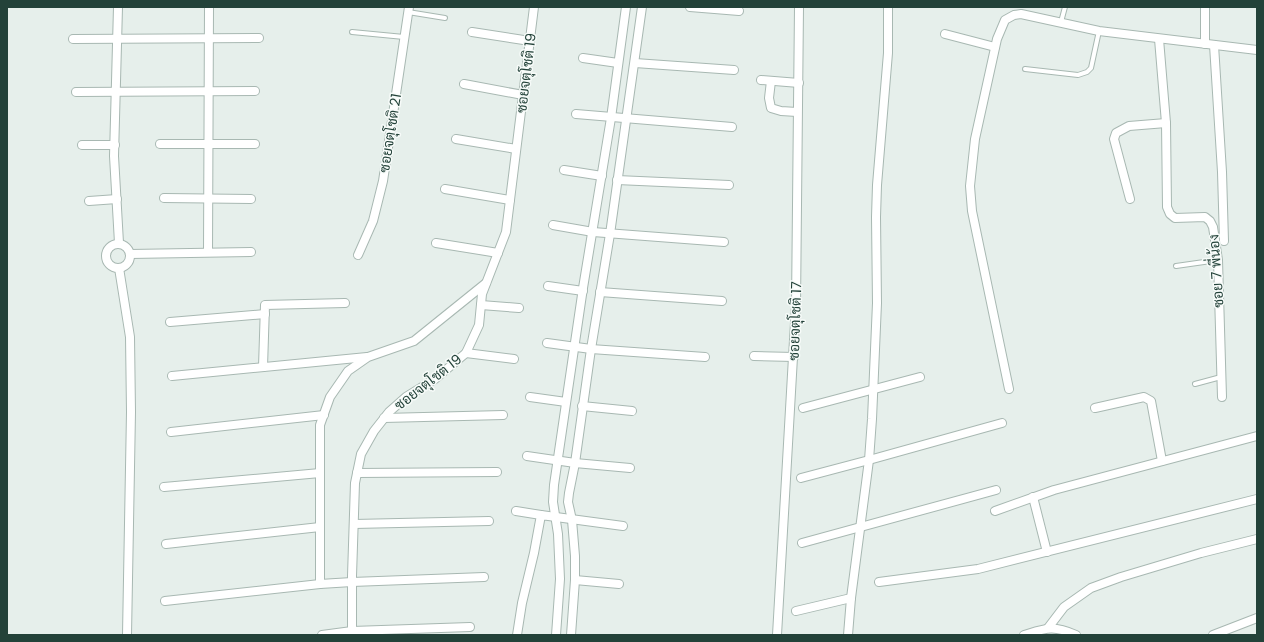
<svg xmlns="http://www.w3.org/2000/svg" width="1264" height="642" font-family="Poppins,Sarabun,sans-serif">
<rect width="100%" height="100%" fill="#e6efeb"/>
<g fill="none" stroke-linecap="round" stroke-linejoin="round">
<!-- service casing -->
<g stroke="#a8b8b2" stroke-width="6">
<g id="service">
<polyline points="408,12 445,18"/>
<polyline points="1061,22 1065,7"/>
<polyline points="352,32 404,37"/>
<polyline points="1025,69 1078,75 1087,72 1091,68 1099,31"/>
<polyline points="1176,266 1218,260"/>
<polyline points="1195,384 1221,377"/>
</g>
</g>
<!-- minor casing -->
<g stroke="#a8b8b2" stroke-width="10">
<g id="minor">
<polyline points="118,7 114,156 119,243"/>
<polyline points="690,7 739,11"/>
<polyline points="472,32 530,41"/>
<polyline points="945,34 995,47"/>
<polyline points="73,39 259,38"/>
<polyline points="1159,39 1166,123 1167,207 1170,214 1175,218 1205,217 1210,221 1213,227 1218,260 1222,397"/>
<polyline points="1205,44 1205,7"/>
<polyline points="1214,45 1222,172 1224,241"/>
<polyline points="583,58 618,63"/>
<polyline points="635,63 734,70"/>
<polyline points="761,80 799,83"/>
<polyline points="771,81 769,98 771,108 781,111 797,112"/>
<polyline points="464,84 523,95"/>
<polyline points="76,92 255,91"/>
<polyline points="576,114 732,127"/>
<polyline points="456,139 516,149"/>
<polyline points="160,144 255,144"/>
<polyline points="82,145 115,145"/>
<polyline points="564,170 602,176"/>
<polyline points="617,180 729,185"/>
<polyline points="445,189 510,200"/>
<polyline points="164,198 251,199"/>
<polyline points="1130,199 1114,139 1116,133 1129,126 1166,123"/>
<polyline points="89,201 117,199"/>
<polyline points="553,225 593,232 724,242"/>
<polyline points="436,243 498,253"/>
<circle cx="118" cy="256" r="12"/>
<polyline points="208,252 209,7"/>
<polyline points="130,254 251,252"/>
<polyline points="358,255 373,221 383,181 409,7"/>
<polyline points="119,268 130,337 131,412 127,635"/>
<polyline points="548,286 583,291"/>
<polyline points="600,292 722,301"/>
<polyline points="481,305 519,308"/>
<polyline points="170,322 265,314"/>
<polyline points="547,343 591,349 705,357"/>
<polyline points="466,353 514,359"/>
<polyline points="754,356 794,357"/>
<polyline points="263,367 265,305 345,303"/>
<polyline points="172,376 367,357"/>
<polyline points="1009,389 972,211 970,186 975,139 997,39 1005,20 1014,15 1021,14 1099,31 1257,50"/>
<polyline points="530,397 566,402"/>
<polyline points="582,406 632,411"/>
<polyline points="803,408 920,377"/>
<polyline points="1095,408 1144,397 1151,401 1162,461"/>
<polyline points="384,418 503,415"/>
<polyline points="171,432 324,415"/>
<polyline points="527,456 575,463 630,468"/>
<polyline points="357,473 497,472"/>
<polyline points="801,478 869,460 1002,423"/>
<polyline points="164,487 320,473"/>
<polyline points="1033,497 1047,552"/>
<polyline points="516,511 541,515"/>
<polyline points="995,511 1054,490 1257,436"/>
<polyline points="354,524 489,521"/>
<polyline points="802,543 996,490"/>
<polyline points="166,544 320,527"/>
<polyline points="484,577 352,582 320,584 320,425 330,397 348,371 368,357 414,341 486,283"/>
<polyline points="575,580 619,584"/>
<polyline points="879,582 978,569 1257,499"/>
<polyline points="165,601 320,584"/>
<polyline points="796,611 851,598"/>
<polyline points="1048,628 1064,607 1091,588 1121,577 1201,553 1257,539"/>
<polyline points="322,635 352,631 470,627"/>
<polyline points="352,635 352,576 355,483 361,454 374,431 389,412 406,397 435,379 466,353 479,325 482,294 506,232 534,7"/>
<polyline points="517,635 522,603 534,553 541,515 623,526"/>
<polyline points="556,635 560,579 558,534 553,502 554,485 583,288 611,118 626,7"/>
<polyline points="571,635 575,580 575,556 572,520 568,502 569,493 575,463 591,349 610,234 642,7"/>
<polyline points="777,635 796,305 799,7"/>
<polyline points="848,635 851,598 869,460 872,419 877,303 876,217 877,185 888,53 888,7"/>
<path d="M1024,635C1047,628 1053,625 1076,635"/>
<polyline points="1213,635 1257,618"/>
</g>
</g>
<!-- service -->
<use href="#service" stroke="#fff" stroke-width="4"/>
<!-- minor -->
<use href="#minor" stroke="#fff" stroke-width="8"/>
</g>
<g text-anchor="middle" stroke-width="3" stroke-linejoin="round" paint-order="stroke">
<!-- street labels -->
<g font-size="14" fill="#234239" stroke="#f7fbf9">
<text transform="translate(526 73) rotate(-83)" y="5">ซอยจตุโชติ 19</text>
<text transform="translate(390 133) rotate(-81)" y="5">ซอยจตุโชติ 21</text>
<text transform="translate(1216 271) rotate(-94)" y="5">ซอย 7 พี่น้อง</text>
<text transform="translate(795 321) rotate(-88)" y="5">ซอยจตุโชติ 17</text>
<text transform="translate(428 382) rotate(-38)" y="5">ซอยจตุโชติ 19</text>
</g>
</g>
<!-- border -->
<rect width="1264" height="642" fill="none" stroke="#234239" stroke-width="16"/>
</svg>
